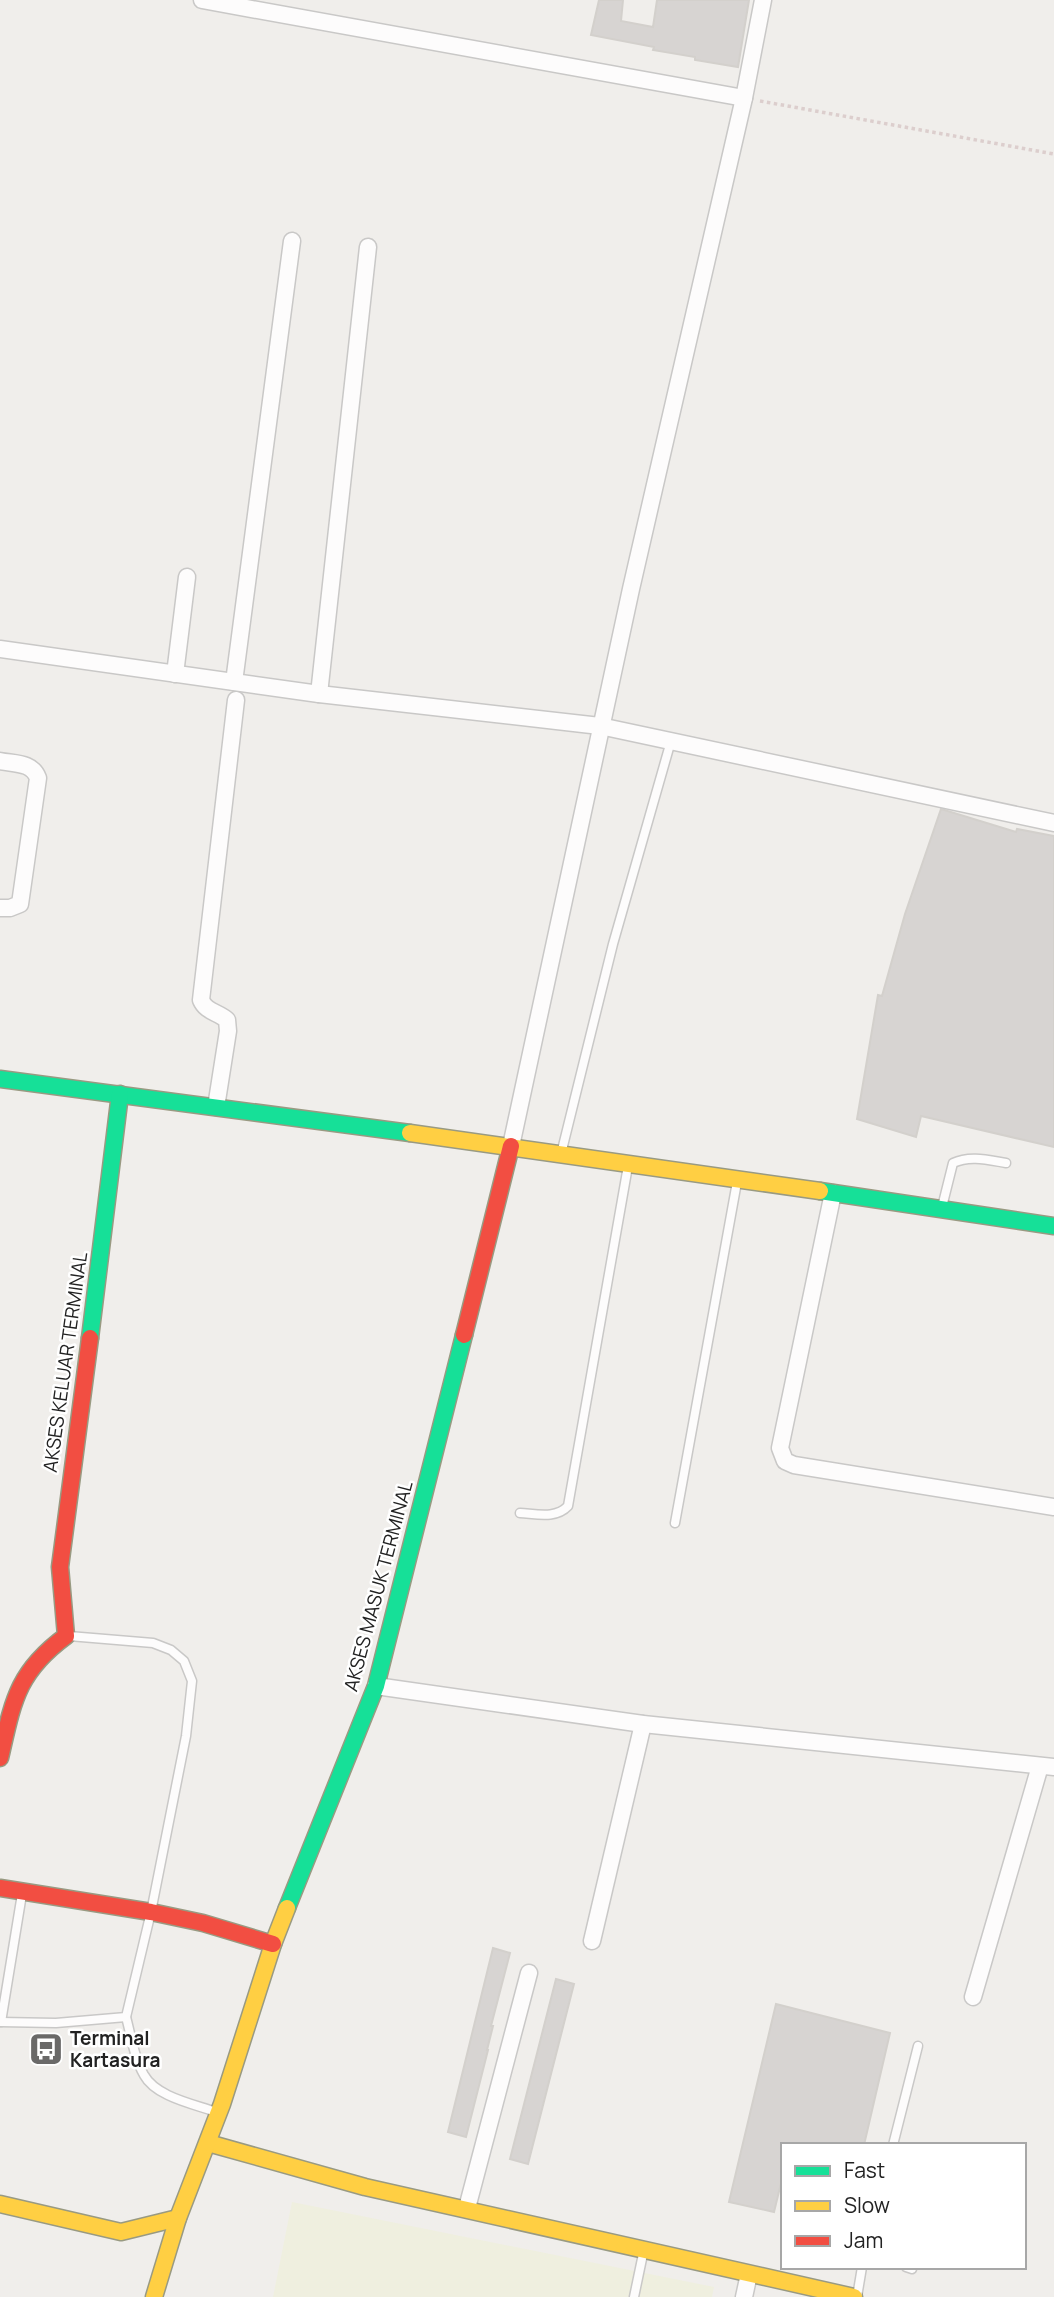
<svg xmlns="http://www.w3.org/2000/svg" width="1054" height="2297" font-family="Manrope,sans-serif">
<rect width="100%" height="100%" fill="#f0eeeb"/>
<!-- farmland -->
<polygon fill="#efefdf" points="292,2202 714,2287 712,2297 273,2297"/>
<!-- building -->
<g fill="#d7d4d2" stroke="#d3d0cc" stroke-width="2">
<polygon points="599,0 623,0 621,21 653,27 657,0 749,0 738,67 695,60 695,57 653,50 654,47 591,35"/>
<polygon points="941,809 1016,832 1017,829 1054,836 1054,1147 921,1116 916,1137 857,1119 878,995 882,996 905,914"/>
<polygon points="493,1948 510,1953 491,2026 493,2026 487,2050 488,2050 466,2137 448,2132"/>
<polygon points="556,1979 574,1984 528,2164 510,2159"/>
<polygon points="776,2004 890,2033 864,2145 783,2145 783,2175 774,2212 729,2202"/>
</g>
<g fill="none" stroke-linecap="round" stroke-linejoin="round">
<!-- lane casing -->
<g stroke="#c9c8c7" stroke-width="11">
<g id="lane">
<polyline points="562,1150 613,944 671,741"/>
<path d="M942,1207L953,1163C970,1155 988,1160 1006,1163"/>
<path d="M520,1513C537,1514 556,1519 568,1506L628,1166"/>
<polyline points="675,1523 737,1182"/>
<path d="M126,2017C131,2035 134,2058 144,2075C156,2097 194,2104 216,2112"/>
<polyline points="0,2022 56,2023 126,2017 151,1912 186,1736 192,1681 184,1661 171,1650 153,1643 69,1636"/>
<polyline points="1,2022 22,1894"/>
<polyline points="893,2145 918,2046"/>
<polyline points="906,2267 912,2269"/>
<polyline points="634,2297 643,2254"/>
<polyline points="857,2297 862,2267"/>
</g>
</g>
<!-- street casing -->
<g stroke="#c9c8c7" stroke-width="19">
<g id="street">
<polyline points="202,0 744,98"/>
<polyline points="0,649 319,694 600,726 1054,823"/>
<polyline points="175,674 187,577"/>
<polyline points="234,682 292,241"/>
<polyline points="319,694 368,247"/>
<path d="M0,761C15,764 32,762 38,778L20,904L10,908H0"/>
<path d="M216,1107L228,1031L227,1020C218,1012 206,1012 201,1000L236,700"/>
<polyline points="511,1146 631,589 744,98 763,0"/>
<polyline points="833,1193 780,1448 785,1461 794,1465 1054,1507"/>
<polyline points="376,1686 643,1724 1054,1767"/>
<polyline points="592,1941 643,1724"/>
<polyline points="973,1997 1040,1766"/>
<polyline points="467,2208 529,1973"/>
<polyline points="744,2297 749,2274"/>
</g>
</g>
<!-- fast casing -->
<g stroke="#999a82" stroke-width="19">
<g id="fast">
<polyline points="0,1079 410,1133"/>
<polyline points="820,1191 1054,1226"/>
<polyline points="90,1338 120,1094"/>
<polyline points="287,1908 376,1686 464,1335"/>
</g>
</g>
<!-- slow casing -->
<g stroke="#999a82" stroke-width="19">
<g id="slow">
<polyline points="410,1133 820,1191"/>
<polyline points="208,2143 365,2187 854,2297"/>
<polyline points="0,2204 121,2232 178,2218"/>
<polyline points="154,2297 178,2218 222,2104 273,1944 287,1908"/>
</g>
</g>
<!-- jam casing -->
<g stroke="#999a82" stroke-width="19">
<g id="jam">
<polyline points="464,1335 511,1146"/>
<path d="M0,1758C13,1701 17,1672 66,1636L60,1567L90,1338"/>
<polyline points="0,1888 151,1912 203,1923 273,1944"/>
</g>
</g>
<!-- path -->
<polyline stroke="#dccecd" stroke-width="3.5" stroke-dasharray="3.5 3.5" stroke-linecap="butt" points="760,101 1054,154"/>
<!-- lane -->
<use href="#lane" stroke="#fdfcfc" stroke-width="8"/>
<!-- street -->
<use href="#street" stroke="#fdfcfc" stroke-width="16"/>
<!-- fast -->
<use href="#fast" stroke="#16e098" stroke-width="16"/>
<!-- slow -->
<use href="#slow" stroke="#ffcf43" stroke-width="16"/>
<!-- jam -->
<use href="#jam" stroke="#f24e42" stroke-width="16"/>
</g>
<!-- icons -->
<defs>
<g id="bus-square" transform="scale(1.75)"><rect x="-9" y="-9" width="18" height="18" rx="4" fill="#6a6968" stroke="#fff"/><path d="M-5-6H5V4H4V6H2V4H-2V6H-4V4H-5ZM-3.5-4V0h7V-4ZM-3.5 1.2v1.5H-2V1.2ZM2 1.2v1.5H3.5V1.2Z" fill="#fff"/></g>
</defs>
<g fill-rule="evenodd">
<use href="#bus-square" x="46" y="2049"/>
</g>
<g text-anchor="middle" stroke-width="5" stroke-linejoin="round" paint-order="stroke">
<!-- street labels -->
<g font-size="19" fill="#222" stroke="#fff">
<text transform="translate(65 1362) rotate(-82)" y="7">AKSES KELUAR TERMINAL</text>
<text transform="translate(378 1586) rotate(-75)" y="7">AKSES MASUK TERMINAL</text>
</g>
<!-- poi labels -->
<g font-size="19" font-weight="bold" fill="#222" stroke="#fff" text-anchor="start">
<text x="70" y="2045">Terminal<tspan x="70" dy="22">Kartasura</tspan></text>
</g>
</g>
<!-- legend -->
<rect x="781" y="2143" width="245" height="126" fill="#ffffff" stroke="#a7a7a7" stroke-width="2"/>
<rect x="795" y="2166" width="35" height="10" fill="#16e098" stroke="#a7a7a7" stroke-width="2"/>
<text x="844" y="2178" font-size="21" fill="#222222">Fast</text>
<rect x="795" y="2201" width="35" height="10" fill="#ffcf43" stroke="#a7a7a7" stroke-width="2"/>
<text x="844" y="2213" font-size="21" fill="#222222">Slow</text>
<rect x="795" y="2236" width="35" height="10" fill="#f24e42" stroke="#a7a7a7" stroke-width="2"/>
<text x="844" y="2248" font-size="21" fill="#222222">Jam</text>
</svg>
